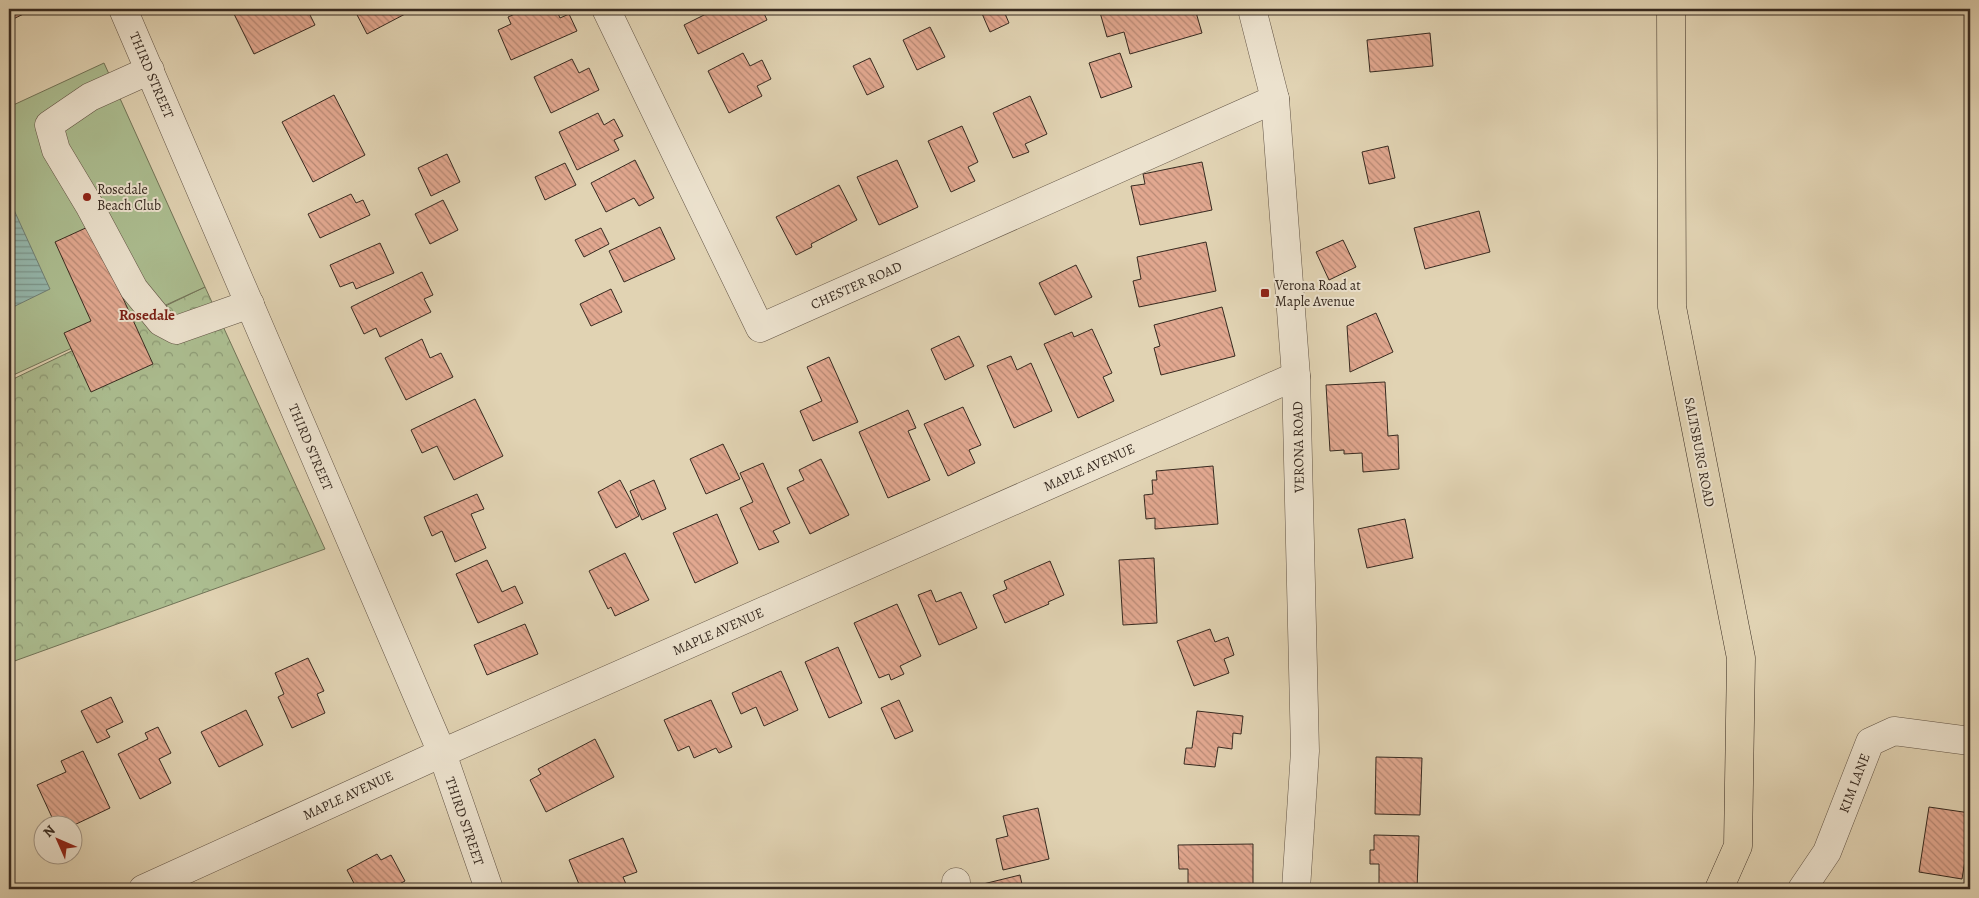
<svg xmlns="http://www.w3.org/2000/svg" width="1979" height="898" font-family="Alegreya,serif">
<defs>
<pattern id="forest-crowns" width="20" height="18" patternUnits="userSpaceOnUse" patternTransform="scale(1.25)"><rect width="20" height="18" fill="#acbe91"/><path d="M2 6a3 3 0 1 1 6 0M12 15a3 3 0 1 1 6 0" fill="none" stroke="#8d9b76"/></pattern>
<pattern id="water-rules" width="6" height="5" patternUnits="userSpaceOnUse" patternTransform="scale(1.25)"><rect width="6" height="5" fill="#94b8ae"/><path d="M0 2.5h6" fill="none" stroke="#7a968d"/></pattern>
<pattern id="building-back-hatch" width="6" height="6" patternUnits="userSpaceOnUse" patternTransform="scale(1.25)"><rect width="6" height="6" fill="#e2a890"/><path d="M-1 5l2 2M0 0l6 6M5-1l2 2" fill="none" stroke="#b88975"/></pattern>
</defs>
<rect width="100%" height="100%" fill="#e1d3b3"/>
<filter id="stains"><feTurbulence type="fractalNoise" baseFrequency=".004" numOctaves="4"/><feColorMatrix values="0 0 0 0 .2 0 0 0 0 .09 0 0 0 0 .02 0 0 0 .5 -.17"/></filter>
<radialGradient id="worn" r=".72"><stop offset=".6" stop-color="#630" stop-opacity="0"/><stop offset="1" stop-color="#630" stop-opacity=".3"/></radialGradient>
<!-- forest -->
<polygon fill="url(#forest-crowns)" stroke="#727458" points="205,287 325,549 9,663 9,381"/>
<!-- pitch -->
<polygon fill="#acbe91" stroke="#727458" points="104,63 205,287 9,377 9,107"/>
<!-- water -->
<polygon fill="url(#water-rules)" stroke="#6f7f75" points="14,210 50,289 9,309 9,213"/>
<!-- building -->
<g fill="url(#building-back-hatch)" stroke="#372a20">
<polygon points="9,9 34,9 9,21"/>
<polygon points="244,9 307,9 315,25 254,54 234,14"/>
<polygon points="354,9 405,9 407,13 367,34"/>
<polygon points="526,9 556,9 560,18 569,14 577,31 511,60 498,30 511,24 508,17"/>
<polygon points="716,9 762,9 767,20 698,54 684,25"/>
<polygon points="980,9 1003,9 1009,23 990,32"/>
<polygon points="1099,9 1195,9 1202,33 1130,54 1124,32 1107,37"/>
<polygon points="930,27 945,57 917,70 903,40"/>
<polygon points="1430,33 1433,66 1370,72 1367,40"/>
<polygon points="743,53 750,66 762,60 771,79 757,86 762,96 729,113 708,71"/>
<polygon points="1120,53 1132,87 1101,98 1089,63"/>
<polygon points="870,58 884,87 867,95 853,66"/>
<polygon points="572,59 579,73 589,68 599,90 551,113 534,77"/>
<polygon points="334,95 365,155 313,182 282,122"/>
<polygon points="1030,96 1047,134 1025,144 1029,152 1013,158 993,113"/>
<polygon points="598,113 604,125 614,119 623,136 614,140 619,150 577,170 559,132"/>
<polygon points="962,126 978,162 968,167 975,181 951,192 928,141"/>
<polygon points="1388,146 1395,178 1369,184 1362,152"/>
<polygon points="447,154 460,182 431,196 418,168"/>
<polygon points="635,160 654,198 639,206 634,198 606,212 591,183"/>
<polygon points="897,160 918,207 879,225 857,177"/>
<polygon points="1202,162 1212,210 1140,225 1131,186 1145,184 1143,174"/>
<polygon points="565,163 576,185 545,200 535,177"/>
<polygon points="839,185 857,220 811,244 812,247 796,255 776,217"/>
<polygon points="351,194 356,203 363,200 370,215 320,238 308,214"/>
<polygon points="443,200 458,230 430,244 415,214"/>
<polygon points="1479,211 1490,252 1425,269 1414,228"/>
<polygon points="90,226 153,364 91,392 64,333 91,321 55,242"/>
<polygon points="660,227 675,259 624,282 609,251"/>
<polygon points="601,228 609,244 584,257 575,240"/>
<polygon points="1343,240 1356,267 1329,280 1316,252"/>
<polygon points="1206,242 1216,291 1139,307 1133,281 1141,279 1137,257"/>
<polygon points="380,243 394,273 356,289 353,282 340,287 330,265"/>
<polygon points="1076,265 1092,297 1055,315 1039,283"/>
<polygon points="422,272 433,295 424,299 431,312 380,337 376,328 364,334 351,307"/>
<polygon points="611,289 622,312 591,326 580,304"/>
<polygon points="1222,307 1235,356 1161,375 1154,348 1160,346 1154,325"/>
<polygon points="1376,313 1393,352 1350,372 1347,326"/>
<polygon points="1092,329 1112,373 1103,377 1114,401 1078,418 1044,344 1072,332 1074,337"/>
<polygon points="959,336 974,366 945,380 931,349"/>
<polygon points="422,339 430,358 441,353 453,377 406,400 385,358"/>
<polygon points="1011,356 1017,370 1031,363 1052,411 1014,428 987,366"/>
<polygon points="829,357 858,422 813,441 800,411 822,401 807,367"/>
<polygon points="1385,382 1388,436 1398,435 1399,469 1363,472 1362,453 1344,454 1344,450 1330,451 1326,385"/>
<polygon points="475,399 503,456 454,480 437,446 422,453 411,430"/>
<polygon points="963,407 981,445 969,450 975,463 948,476 924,424"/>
<polygon points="908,410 916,428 908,431 930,480 888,498 859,432"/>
<polygon points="723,444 740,479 706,494 690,459"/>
<polygon points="821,459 849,515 810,534 787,488 804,480 799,470"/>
<polygon points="763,463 790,523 773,531 779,542 759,550 740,508 753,502 740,473"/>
<polygon points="1213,466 1218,524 1155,529 1155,518 1146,519 1144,495 1153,494 1152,480 1157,480 1156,471"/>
<polygon points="620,480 639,516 616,528 598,492"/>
<polygon points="654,480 666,509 642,520 630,491"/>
<polygon points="477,494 484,509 471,514 486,548 455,562 442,531 432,536 424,517"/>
<polygon points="717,514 738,563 695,583 673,533"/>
<polygon points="1405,519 1413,558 1367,568 1358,529"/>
<polygon points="625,553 649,600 615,616 611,607 608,609 589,571"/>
<polygon points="1154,558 1157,623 1123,625 1119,560"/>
<polygon points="487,560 502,592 515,586 523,603 478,623 456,574"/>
<polygon points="1050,561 1064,595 1048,602 1049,604 1005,623 993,595 1007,589 1004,581"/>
<polygon points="931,590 936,602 961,592 977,628 939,645 918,595"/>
<polygon points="897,604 921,656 900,666 904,674 891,680 889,674 879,678 854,623"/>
<polygon points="525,624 538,654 487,675 474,645"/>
<polygon points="1210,629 1215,642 1228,637 1234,655 1224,659 1229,673 1194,686 1177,641"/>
<polygon points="838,647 862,703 829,718 805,662"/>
<polygon points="308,658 324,691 317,694 325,713 292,728 278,697 284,694 275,673"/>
<polygon points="781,671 798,710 764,726 756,707 741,714 732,693"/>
<polygon points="111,697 123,722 106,730 110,737 97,743 81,711"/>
<polygon points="711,700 732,747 719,753 716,748 694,758 689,746 678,751 664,720"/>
<polygon points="899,700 913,731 895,739 881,708"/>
<polygon points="246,710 263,745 219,767 201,732"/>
<polygon points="1197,711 1243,716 1241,734 1233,733 1232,749 1218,747 1215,767 1184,764 1186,748 1192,748"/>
<polygon points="158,727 171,753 159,759 171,783 140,799 118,754 148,739 145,733"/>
<polygon points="595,739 614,777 546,812 530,780 541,774 538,769"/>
<polygon points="83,751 110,808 72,826 56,826 37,785 66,772 61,761"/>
<polygon points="1376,757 1422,758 1420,815 1375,814"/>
<polygon points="1929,807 1970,813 1970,829 1962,879 1919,872"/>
<polygon points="1038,808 1049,859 1003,870 996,839 1008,836 1003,816"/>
<polygon points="1374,835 1419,836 1417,889 1379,889 1379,864 1370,864 1370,850 1374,850"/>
<polygon points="623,838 637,872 623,877 628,889 581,889 569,860"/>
<polygon points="1253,844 1253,884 1188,885 1188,869 1179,869 1178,845"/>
<polygon points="377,854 381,860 391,855 405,881 390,889 357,889 347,870"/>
<polygon points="1020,875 1023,889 981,889 979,885"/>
</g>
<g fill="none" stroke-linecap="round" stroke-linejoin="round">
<!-- minor casing -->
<g stroke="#625445" stroke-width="29">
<g id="minor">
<polyline points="123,9 442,753 489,889"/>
<polyline points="606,9 760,328 1275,99"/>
<polyline points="1252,9 1275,99 1296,376 1305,751 1296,889"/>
<polyline points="150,70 90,97 49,125 56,150 89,205 134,289 161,322 176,330 250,304"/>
<polyline points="143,889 442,753 1296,376"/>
<polyline points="956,889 956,882"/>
<polyline points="1802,889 1827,852 1870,742 1894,731 1970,741"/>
</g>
</g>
<!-- major casing -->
<g stroke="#372a20" stroke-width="29">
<polyline id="major" points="1671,9 1672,307 1741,658 1738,846 1719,889"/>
</g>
<!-- minor -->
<use href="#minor" stroke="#ece2ce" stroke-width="28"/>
<!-- major -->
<use href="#major" stroke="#e1d3b3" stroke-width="28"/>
</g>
<!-- markers -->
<g fill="#8f2418" stroke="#ece2ce" stroke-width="2">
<circle cx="87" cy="197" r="5"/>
<rect x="1260" y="288" width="10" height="10" rx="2.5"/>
</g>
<g text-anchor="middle" stroke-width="4" stroke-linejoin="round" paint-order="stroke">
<!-- street labels -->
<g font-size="14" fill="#372a20" stroke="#ece2ce">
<text transform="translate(152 75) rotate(67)" y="5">THIRD STREET</text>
<text transform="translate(856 285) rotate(-24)" y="5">CHESTER ROAD</text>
<text transform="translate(311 447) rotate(67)" y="5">THIRD STREET</text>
<text transform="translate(1298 447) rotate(-91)" y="5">VERONA ROAD</text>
<text transform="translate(1700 452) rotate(79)" y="5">SALTSBURG ROAD</text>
<text transform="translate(1089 467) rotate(-24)" y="5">MAPLE AVENUE</text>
<text transform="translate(718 631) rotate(-24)" y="5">MAPLE AVENUE</text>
<text transform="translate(1854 783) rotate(-69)" y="5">KIM LANE</text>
<text transform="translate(348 795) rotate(-25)" y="5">MAPLE AVENUE</text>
<text transform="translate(465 821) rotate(71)" y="5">THIRD STREET</text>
</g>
<!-- poi labels -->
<g font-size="14" fill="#372a20" stroke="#ece2ce" text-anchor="start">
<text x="97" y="194">Rosedale<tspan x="97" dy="16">Beach Club</tspan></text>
<text x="1275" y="290">Verona Road at<tspan x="1275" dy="16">Maple Avenue</tspan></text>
</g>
<!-- neighbourhood labels -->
<g font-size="15" font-weight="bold" fill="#7a1f14" stroke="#ece2ce">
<text x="147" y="320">Rosedale</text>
</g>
</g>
<!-- margin -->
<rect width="1979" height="898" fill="none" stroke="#e1d3b3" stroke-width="30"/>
<rect x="10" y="10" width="1959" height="878" fill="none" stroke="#372a20" stroke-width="2.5"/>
<rect x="15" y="15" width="1949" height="868" fill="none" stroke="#372a20"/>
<!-- north arrow -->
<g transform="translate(58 840) rotate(315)"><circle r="24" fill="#ece2ce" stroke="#a49888"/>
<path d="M0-4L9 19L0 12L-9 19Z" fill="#8f2418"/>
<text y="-8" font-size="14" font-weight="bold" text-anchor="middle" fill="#372a20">N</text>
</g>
<rect width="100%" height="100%" filter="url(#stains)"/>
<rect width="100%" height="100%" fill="url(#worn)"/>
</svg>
